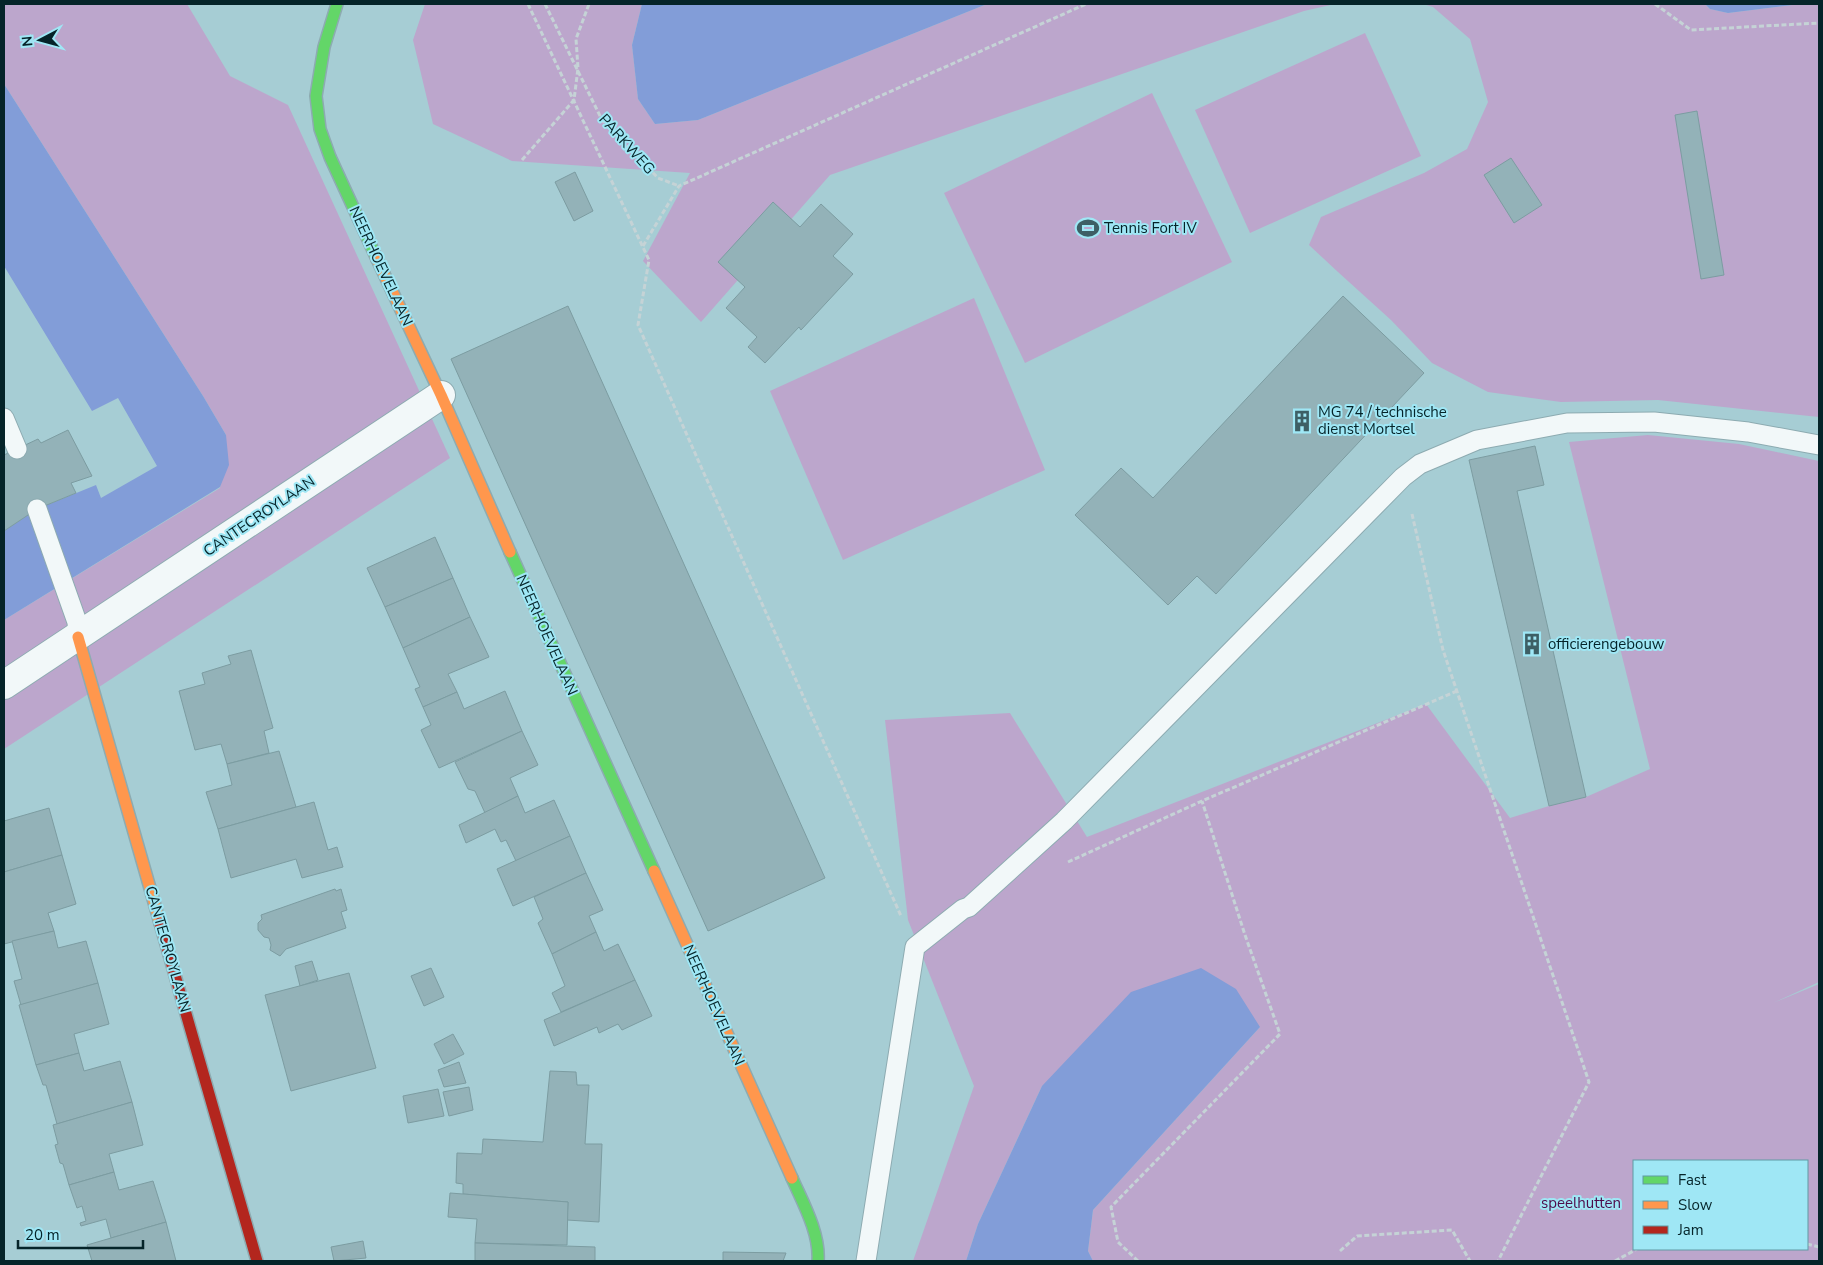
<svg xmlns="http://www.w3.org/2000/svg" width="1823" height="1265" font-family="'Nunito Sans',sans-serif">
<rect width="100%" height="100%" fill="#a6cdd4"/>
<!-- green -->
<g fill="#bca6cc" fill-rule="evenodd">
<polygon points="4,4 187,4 230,76 288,105 450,458 4,749 4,620 220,488 226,435 203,396 4,84"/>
<polygon points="425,4 642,4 632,45 638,99 655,124 698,120 987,4 1335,4 1304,11 830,175 701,322 643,261 690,173 512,161 433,124 413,40"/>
<polygon points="1423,4 1705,4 1710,9 1728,13 1800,4 1819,4 1819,417 1658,400 1561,402 1488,392 1432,363 1391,320 1338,272 1309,245 1321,217 1424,173 1467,149 1488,102 1470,39 1433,7"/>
<polygon points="1365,33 1421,156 1250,233 1195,110"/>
<polygon points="1152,93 1232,262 1025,363 944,193"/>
<polygon points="974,298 1045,470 843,560 770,391"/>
<path d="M1648,435L1739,444L1819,461V982L1773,1003L1819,984V1261H1093L1088,1251L1093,1210L1260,1027L1042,1086L978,1224L966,1261H913L974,1086L908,920L885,720L1010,713L1087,837L1426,704L1510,818L1549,806L1586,797L1650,769L1569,442ZM1634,1161H1807V1249H1634Z"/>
</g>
<!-- water -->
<g fill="#829dd8">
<polygon points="642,4 987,4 698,120 655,124 638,99 632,45"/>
<polygon points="1705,4 1800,4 1728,13 1710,9"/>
<polygon points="4,84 203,396 226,435 229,465 220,487 4,620 4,531 37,509 96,485 101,498 157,466 118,398 92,411 4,266"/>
<polygon points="1201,968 1236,989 1260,1027 1093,1210 1088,1251 1093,1261 966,1261 978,1224 1042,1086 1131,992"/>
</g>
<!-- building -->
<g fill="#93b2b8" stroke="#7c9ca1">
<polygon points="1697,111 1724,275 1701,279 1675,115"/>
<polygon points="1511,158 1542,205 1514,223 1484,175"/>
<polygon points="575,172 593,211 574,221 555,182"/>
<polygon points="773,202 800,227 821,204 853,234 833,256 853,274 801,330 799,327 765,363 748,347 757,337 726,308 745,287 718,262"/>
<polygon points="1343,296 1424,373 1216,594 1197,576 1168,605 1075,515 1121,468 1153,498"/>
<polygon points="568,306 825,878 708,931 451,359"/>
<polygon points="68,430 92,476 71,483 76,493 37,509 4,531 4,455 38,439 41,443"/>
<polygon points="1535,446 1544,485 1517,491 1586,797 1549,806 1469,460"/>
<polygon points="435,537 453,578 385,607 367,568"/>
<polygon points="453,578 470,617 403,648 385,607"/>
<polygon points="470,617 489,657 448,674 457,692 423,707 415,689 420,687 403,648"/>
<polygon points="251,650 273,728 264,731 269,753 227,764 221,744 195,750 179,691 205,684 202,673 231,664 228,656"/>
<polygon points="505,691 522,731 439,768 421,730 431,725 423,707 457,692 464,709"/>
<polygon points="522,731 538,765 510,778 518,796 485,813 475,791 468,789 455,762"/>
<polygon points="279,751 296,807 218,829 206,792 232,785 227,764"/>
<polygon points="518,796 525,813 554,800 570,836 516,861 506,840 501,842 495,829 466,843 459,825"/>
<polygon points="314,802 328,850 337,847 343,867 302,878 296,859 231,878 218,829"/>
<polygon points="49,808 62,855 4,872 4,821"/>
<polygon points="570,836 586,873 513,906 497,869"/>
<polygon points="62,855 76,904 48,913 54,931 4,944 4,872"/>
<polygon points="586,873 603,910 589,916 596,932 552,954 538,923 543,919 534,897"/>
<polygon points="335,889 336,891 341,889 347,910 341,912 346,928 286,949 280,956 270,950 271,945 269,938 264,937 258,930 258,923 262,919 261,915"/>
<polygon points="54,931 58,948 86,941 98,983 21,1005 14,981 22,979 12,941"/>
<polygon points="596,932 604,951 618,944 635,980 561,1012 552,993 565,986 552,954"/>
<polygon points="312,961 318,980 300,986 295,966"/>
<polygon points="431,968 444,997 424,1006 411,976"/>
<polygon points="349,973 376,1068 291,1091 265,995"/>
<polygon points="635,980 652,1016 622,1030 618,1024 599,1033 597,1027 554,1046 544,1020"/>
<polygon points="98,983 109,1024 74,1034 79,1053 36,1065 19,1005"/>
<polygon points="453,1034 464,1054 444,1064 434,1044"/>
<polygon points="79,1053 84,1071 120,1061 132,1102 57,1124 46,1085 43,1085 36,1065"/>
<polygon points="459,1062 466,1083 444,1087 438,1070"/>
<polygon points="550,1071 576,1072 577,1085 589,1085 585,1144 602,1144 599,1222 567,1220 568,1202 463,1194 463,1184 456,1183 457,1153 482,1154 483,1139 543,1142"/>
<polygon points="469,1087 473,1110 449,1116 443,1092"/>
<polygon points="438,1089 444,1116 408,1123 403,1096"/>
<polygon points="132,1102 143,1145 109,1154 114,1172 69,1185 63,1164 60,1163 55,1145 58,1144 53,1125"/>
<polygon points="114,1172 119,1190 153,1181 166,1222 111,1238 106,1219 81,1226 80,1223 86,1221 82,1206 77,1208 69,1185"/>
<polygon points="450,1193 568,1202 567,1245 475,1243 477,1219 448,1217"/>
<polygon points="166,1222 176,1261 92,1261 87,1245"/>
<polygon points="363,1241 366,1258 334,1261 331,1247"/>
<polygon points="475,1243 595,1247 595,1261 475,1261"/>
<polygon points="723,1252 786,1253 783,1261 723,1261"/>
</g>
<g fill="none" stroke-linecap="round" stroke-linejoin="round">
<!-- lane casing -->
<g stroke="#8dabb1" stroke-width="21">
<g id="lane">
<polyline points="4,418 17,449"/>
<polyline points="37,509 77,622 78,637"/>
<polyline points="866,1261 915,947 963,909 969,907 1064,821 1403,477 1420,464 1477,440 1567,423 1654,422 1748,432 1819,445"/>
</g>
</g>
<!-- street casing -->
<g stroke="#8dabb1" stroke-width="30">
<polyline id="street" points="4,685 441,395"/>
</g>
<!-- fast casing -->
<g stroke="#8dabb1" stroke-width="14">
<g id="fast">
<polyline points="337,4 324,47 316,96 320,129 330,157 377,259"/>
<polyline points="510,552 654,871"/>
<path d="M792,1178C803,1203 820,1233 818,1261"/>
</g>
</g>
<!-- slow casing -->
<g stroke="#8dabb1" stroke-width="14">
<g id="slow">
<polyline points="377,259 441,395 510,552"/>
<polyline points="78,637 160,923"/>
<polyline points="654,871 792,1178"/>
</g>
</g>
<!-- jam casing -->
<g stroke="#8dabb1" stroke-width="14">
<polyline id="jam" points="160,923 257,1261"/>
</g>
<!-- path -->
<g stroke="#c5d3d6" stroke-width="3" stroke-dasharray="5 2.5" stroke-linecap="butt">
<polyline points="528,4 649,260 638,325 901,916"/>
<polyline points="545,4 602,120 658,178 679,186"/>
<polyline points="1655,4 1691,30 1819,23"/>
<polyline points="522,160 574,100 578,68 576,39 589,4"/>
<polyline points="643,246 679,186 1086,4"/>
<polyline points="1412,514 1443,650 1589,1082 1498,1261"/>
<polyline points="1068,862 1202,801 1457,691"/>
<polyline points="1807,1244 1819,1247"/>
<polyline points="1340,1251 1357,1236 1452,1230 1470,1261"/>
<polyline points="1138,1261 1118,1242 1111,1207 1280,1034 1245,935 1202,801"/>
<polyline points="1615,1261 1637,1249"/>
</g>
<!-- lane -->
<use href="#lane" stroke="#f2f8f9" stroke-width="19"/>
<!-- street -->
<use href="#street" stroke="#f2f8f9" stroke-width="28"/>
<!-- fast -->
<use href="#fast" stroke="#63d668" stroke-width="11"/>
<!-- slow -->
<use href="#slow" stroke="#ff974d" stroke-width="11"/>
<!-- jam -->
<use href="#jam" stroke="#b3261e" stroke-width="11"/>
</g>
<!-- icons -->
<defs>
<g id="stadium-bare" transform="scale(1.725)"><path d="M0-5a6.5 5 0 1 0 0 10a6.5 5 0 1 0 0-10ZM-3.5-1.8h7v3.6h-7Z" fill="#3d5f65" stroke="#9fe7f5" stroke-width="2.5" paint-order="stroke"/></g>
<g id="building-bare" transform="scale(1.725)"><path d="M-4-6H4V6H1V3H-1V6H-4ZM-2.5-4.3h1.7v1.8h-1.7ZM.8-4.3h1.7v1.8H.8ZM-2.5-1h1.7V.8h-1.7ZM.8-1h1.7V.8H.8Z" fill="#3d5f65" stroke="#9fe7f5" stroke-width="2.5" paint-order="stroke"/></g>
</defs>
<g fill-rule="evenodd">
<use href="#stadium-bare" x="1088" y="228"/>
<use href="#building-bare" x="1302" y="421"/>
<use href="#building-bare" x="1532" y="644"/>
</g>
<g text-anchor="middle" stroke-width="4" stroke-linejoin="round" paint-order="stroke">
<!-- street labels -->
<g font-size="15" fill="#052429" stroke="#9fe7f5">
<text transform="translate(627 144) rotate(48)" y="5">PARKWEG</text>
<text transform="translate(381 266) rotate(65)" y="5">NEERHOEVELAAN</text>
<text transform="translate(259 516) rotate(-34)" y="5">CANTECROYLAAN</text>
<text transform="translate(547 635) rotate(66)" y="5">NEERHOEVELAAN</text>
<text transform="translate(168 949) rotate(74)" y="5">CANTECROYLAAN</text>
<text transform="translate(714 1005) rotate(66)" y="5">NEERHOEVELAAN</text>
</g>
<!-- poi labels -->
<g font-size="15" fill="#052429" stroke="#9fe7f5" text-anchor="start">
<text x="1104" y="233">Tennis Fort IV</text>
<text x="1318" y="417">MG 74 / technische<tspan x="1318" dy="17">dienst Mortsel</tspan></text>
<text x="1548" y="649">officierengebouw</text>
</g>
<!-- park labels -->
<g font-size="15" fill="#4e0b49" stroke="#9fe7f5">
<text x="1581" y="1208">speelhutten</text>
</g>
</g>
<!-- border -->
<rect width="1823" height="1265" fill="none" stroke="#052429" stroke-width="10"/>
<!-- legend -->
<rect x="1633" y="1160" width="175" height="90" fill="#9fe7f5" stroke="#6199a3"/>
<rect x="1643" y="1176" width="25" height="8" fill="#63d668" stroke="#6199a3"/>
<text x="1678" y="1185" font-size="15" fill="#052429">Fast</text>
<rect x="1643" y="1201" width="25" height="8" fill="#ff974d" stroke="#6199a3"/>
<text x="1678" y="1210" font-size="15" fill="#052429">Slow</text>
<rect x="1643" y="1226" width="25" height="8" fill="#b3261e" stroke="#6199a3"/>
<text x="1678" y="1235" font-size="15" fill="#052429">Jam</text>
<!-- north arrow -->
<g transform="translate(40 40) rotate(264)" stroke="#9fe7f5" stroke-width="4" paint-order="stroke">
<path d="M0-4L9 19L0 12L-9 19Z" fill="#052429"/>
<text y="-8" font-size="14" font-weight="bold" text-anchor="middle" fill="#052429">N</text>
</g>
<!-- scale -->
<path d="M18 1240v8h125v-8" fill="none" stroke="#052429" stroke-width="2.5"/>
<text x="25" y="1240" font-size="15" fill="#052429" stroke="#9fe7f5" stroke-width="4" paint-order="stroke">20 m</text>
</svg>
